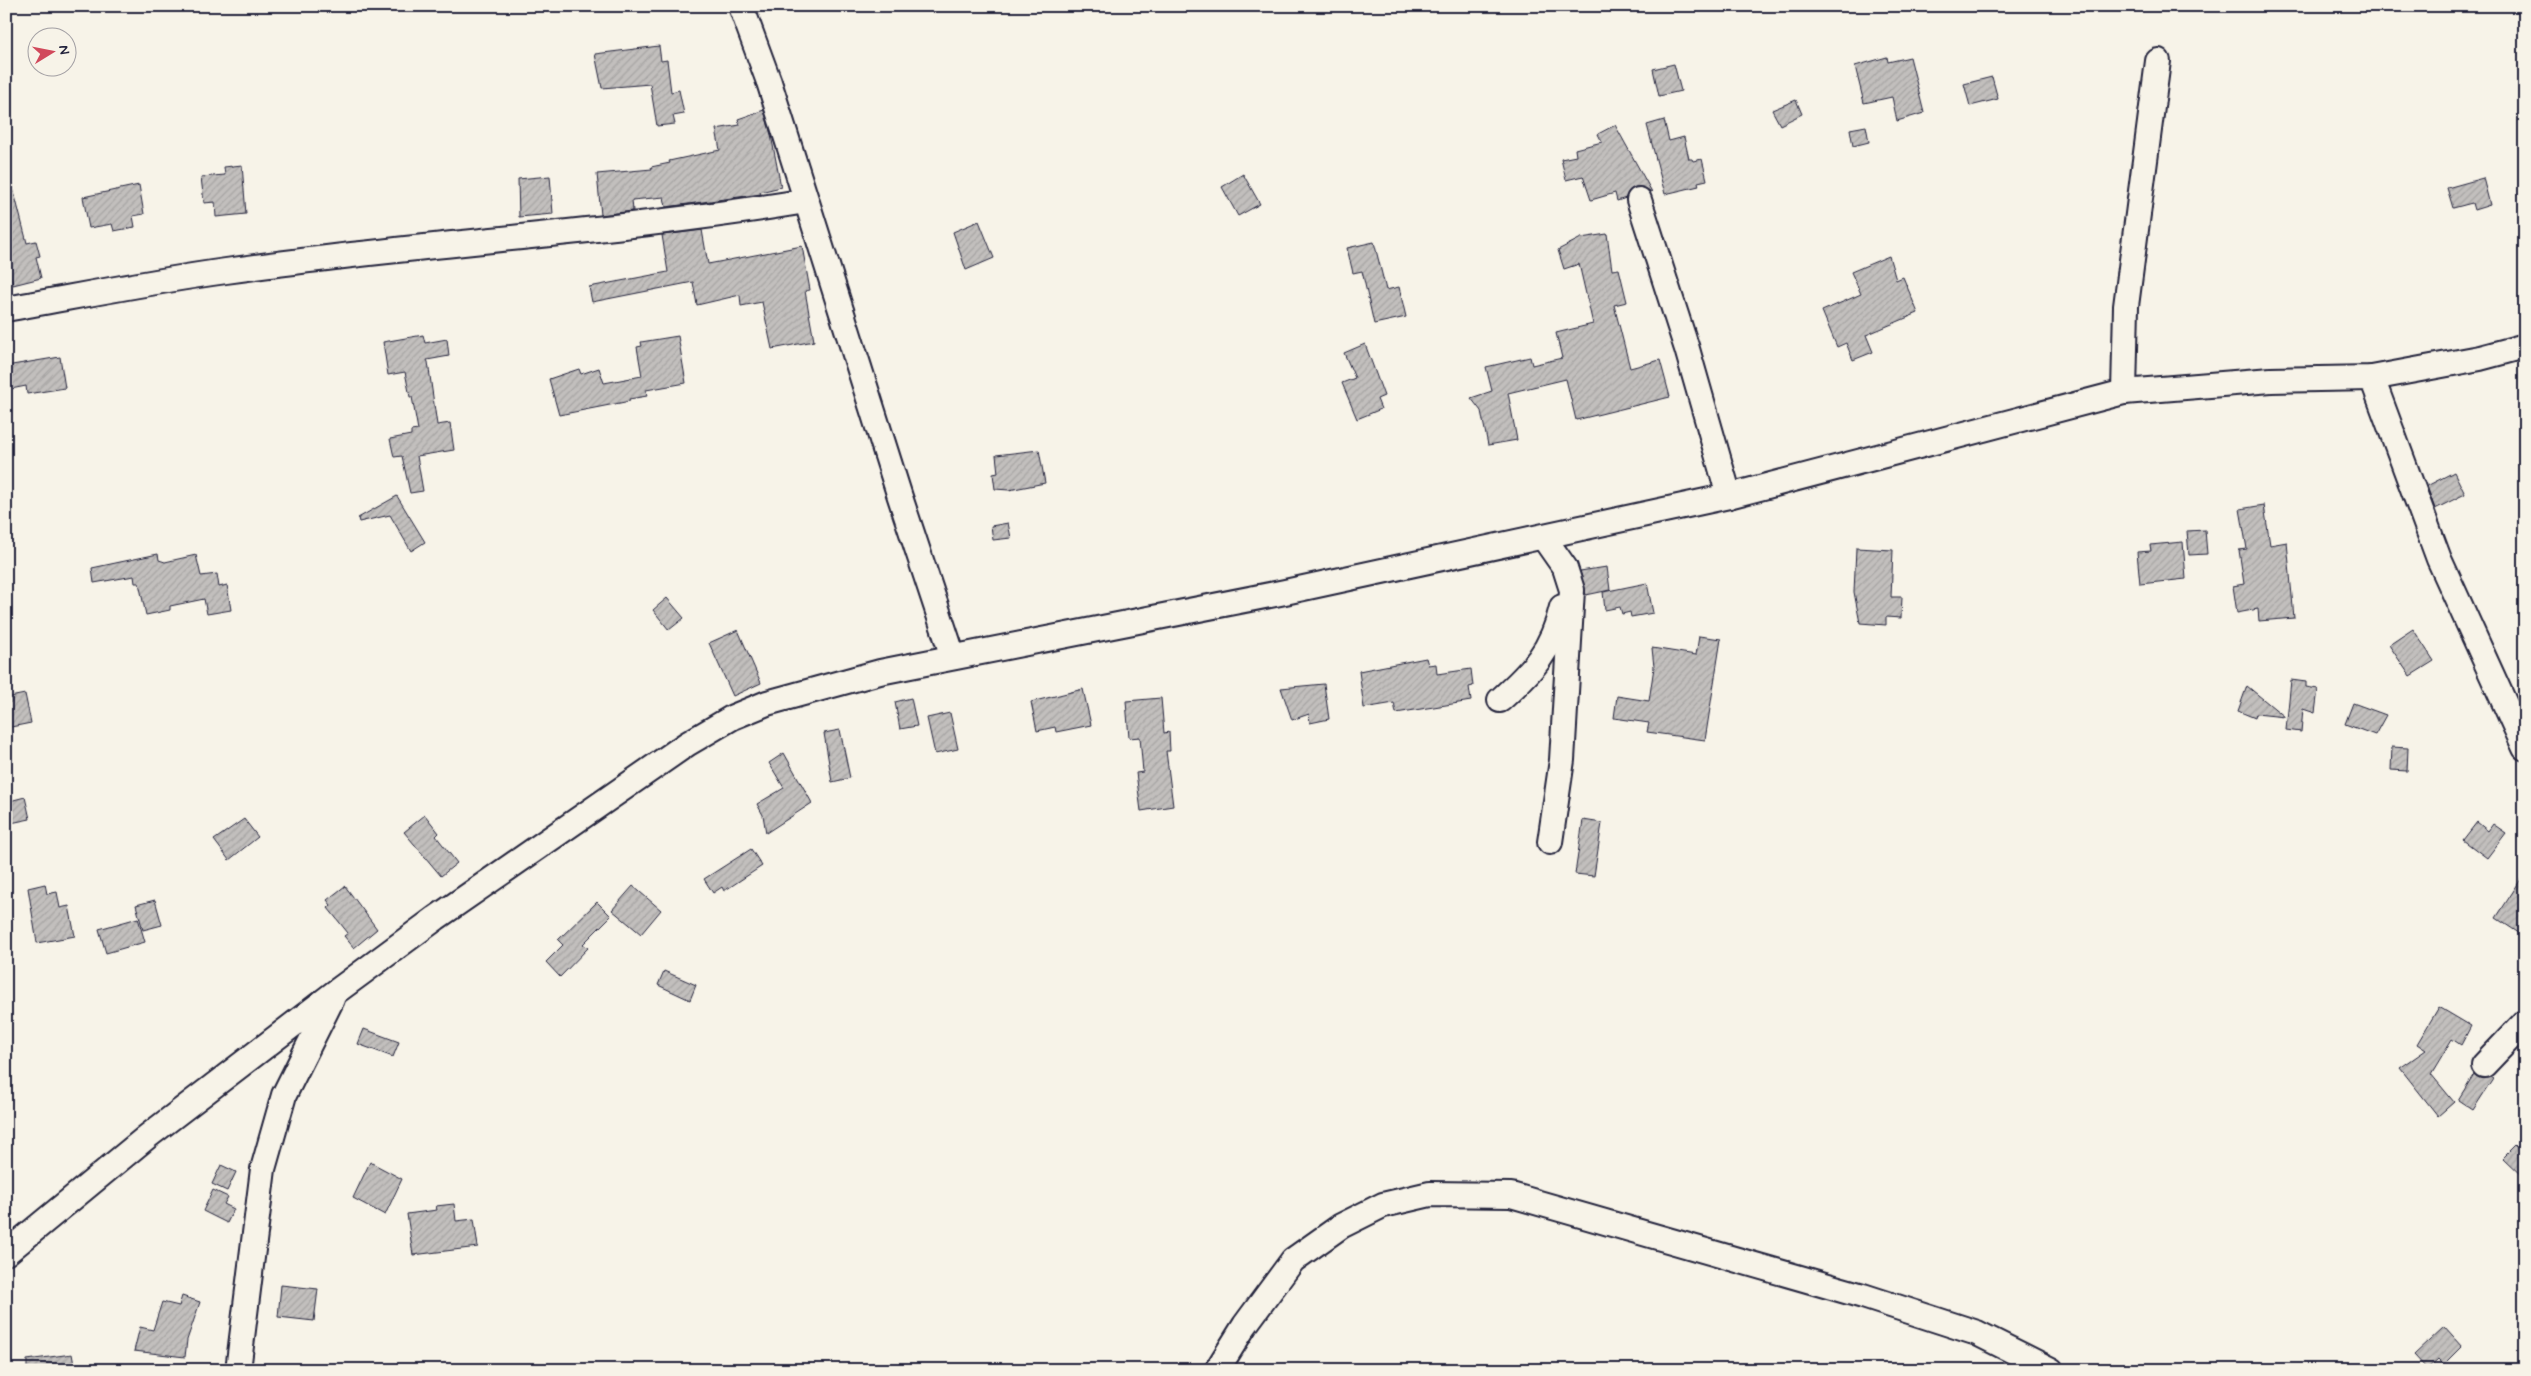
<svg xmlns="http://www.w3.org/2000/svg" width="2531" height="1376" font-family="Mynerve,sans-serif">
<defs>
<pattern id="building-hatch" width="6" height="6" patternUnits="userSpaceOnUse" patternTransform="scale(1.25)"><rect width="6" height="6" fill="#c2bfbd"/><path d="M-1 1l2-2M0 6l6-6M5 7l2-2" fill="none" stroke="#a6a4a3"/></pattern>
</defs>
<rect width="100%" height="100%" fill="#f7f3e8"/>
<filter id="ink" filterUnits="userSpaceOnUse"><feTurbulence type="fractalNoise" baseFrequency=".02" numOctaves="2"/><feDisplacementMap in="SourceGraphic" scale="10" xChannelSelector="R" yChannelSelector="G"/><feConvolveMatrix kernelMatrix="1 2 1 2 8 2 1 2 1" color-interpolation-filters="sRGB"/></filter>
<g filter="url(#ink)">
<!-- building -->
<g fill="url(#building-hatch)" stroke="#22223b">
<polygon points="659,46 661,61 667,60 671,92 679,90 684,114 673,116 675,124 657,126 650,84 602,88 595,54"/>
<polygon points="1887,57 1888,62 1910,57 1924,113 1897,121 1892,97 1864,103 1855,66"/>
<polygon points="1674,64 1681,91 1659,96 1653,69"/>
<polygon points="1992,77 1998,99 1970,106 1964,84"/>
<polygon points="1796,100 1802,114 1780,125 1772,110"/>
<polygon points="764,110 771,135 781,187 760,192 761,194 666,207 664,197 632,200 633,211 601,215 597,174 652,169 651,167 670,163 669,161 720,150 716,129 740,125 738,119"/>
<polygon points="1664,120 1669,141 1684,137 1689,159 1692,159 1693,161 1702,159 1707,180 1698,182 1699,186 1665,194 1647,125"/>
<polygon points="1615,125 1652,192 1642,187 1635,187 1629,191 1626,198 1617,201 1615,193 1591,200 1583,176 1566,180 1561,159 1576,156 1575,149 1602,142 1598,134"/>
<polygon points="1866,126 1869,142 1853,146 1850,129"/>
<polygon points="242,165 246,214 216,217 215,202 204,203 201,177 225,175 224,167"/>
<polygon points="1243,174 1260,204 1238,216 1222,187"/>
<polygon points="550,176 553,214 519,217 518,179"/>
<polygon points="2483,178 2490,205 2474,210 2472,203 2453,208 2447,188"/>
<polygon points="6,184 12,184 27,243 36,241 40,256 36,257 41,278 13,285 6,259"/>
<polygon points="139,185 144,214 133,216 135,227 114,231 112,224 89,228 83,197"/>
<polygon points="979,221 994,258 966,270 953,232"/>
<polygon points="702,230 708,264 802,246 810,290 805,291 814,341 772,349 762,302 741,306 740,295 697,305 693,282 592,302 589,287 668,272 662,235"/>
<polygon points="1607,234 1612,270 1619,269 1627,302 1614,305 1630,368 1660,360 1670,397 1576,420 1566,379 1508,393 1517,440 1488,445 1481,411 1471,398 1492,391 1486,367 1530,357 1532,365 1562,358 1556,333 1593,324 1579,264 1564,269 1558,250 1581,238"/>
<polygon points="1374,242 1386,290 1399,287 1406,317 1374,324 1362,271 1353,273 1347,248"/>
<polygon points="1889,256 1896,280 1903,277 1918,313 1866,335 1873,352 1853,360 1846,343 1837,347 1822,311 1861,294 1851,272"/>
<polygon points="423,335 425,343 447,339 449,356 427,360 428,362 437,425 450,423 454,450 417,456 423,491 410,493 402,456 394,457 390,439 411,435 411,431 418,430 412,397 410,397 405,372 388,375 383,342"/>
<polygon points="678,336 686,383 646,390 647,396 629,399 630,401 559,415 549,379 579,369 581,374 599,368 604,383 642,376 637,347 642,346 641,342"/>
<polygon points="1365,344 1384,396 1377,399 1381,409 1357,419 1342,383 1355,378 1344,353"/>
<polygon points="60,357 65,388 27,394 26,386 6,390 6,366"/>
<polygon points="1039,450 1045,483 1009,490 995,489 993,474 998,473 996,455"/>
<polygon points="2454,472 2465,494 2435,509 2427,486"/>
<polygon points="397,496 425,542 411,551 390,515 359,522 358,518"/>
<polygon points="2264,505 2270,545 2287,542 2294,618 2259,621 2258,609 2237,613 2233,586 2244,584 2239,550 2247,549 2240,509"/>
<polygon points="1008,523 1011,538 993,540 991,526"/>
<polygon points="2205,530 2207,554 2189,555 2187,531"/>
<polygon points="2183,542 2186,579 2140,584 2137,552 2151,551 2150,545"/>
<polygon points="1856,548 1893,550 1891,597 1902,597 1901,618 1886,617 1886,625 1860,623 1854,592"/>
<polygon points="158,554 159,560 165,562 196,555 201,576 217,574 219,587 227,585 231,610 207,614 204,599 170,606 170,610 146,615 139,583 135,583 134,576 94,583 92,568"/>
<polygon points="1607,567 1610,590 1586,595 1580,571"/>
<polygon points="1647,583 1653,613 1631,617 1630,612 1622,614 1620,607 1605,610 1603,592"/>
<polygon points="667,598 684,618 669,630 653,610"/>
<polygon points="2413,629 2434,661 2410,676 2389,645"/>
<polygon points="738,630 761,683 733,696 709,643"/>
<polygon points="1699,636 1721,639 1705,740 1647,732 1649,723 1614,718 1617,696 1649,701 1654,667 1652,648 1696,655"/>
<polygon points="1426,658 1428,665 1436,664 1437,674 1471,669 1473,686 1469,687 1471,701 1396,713 1394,703 1364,708 1359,671"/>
<polygon points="2291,680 2306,682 2306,687 2318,689 2315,713 2303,709 2301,732 2286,730"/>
<polygon points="1324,684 1329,719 1310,723 1309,714 1292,720 1281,688"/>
<polygon points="2247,686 2285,717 2256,714 2255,718 2238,711"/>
<polygon points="1083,689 1091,725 1056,732 1055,727 1037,731 1031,702"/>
<polygon points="25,694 31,723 6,728 6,703 11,702 10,697"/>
<polygon points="911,698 917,726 900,729 895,702"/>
<polygon points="1161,698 1164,733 1169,732 1170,751 1166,751 1173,806 1141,811 1136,773 1143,772 1140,737 1129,738 1126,701"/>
<polygon points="2353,703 2386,715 2375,735 2345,724"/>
<polygon points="950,713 958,749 935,754 927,718"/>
<polygon points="840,730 850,778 832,782 824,733"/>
<polygon points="2392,747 2408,748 2407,771 2391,770"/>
<polygon points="784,753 812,803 766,833 763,815 757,804 784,788 769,763"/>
<polygon points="25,797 30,819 6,824 6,802"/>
<polygon points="425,815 439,833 436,836 457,863 441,876 404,832"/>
<polygon points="244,819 258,837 229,860 214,840"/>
<polygon points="1583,820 1602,823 1594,876 1575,874"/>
<polygon points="2477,822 2488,831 2493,824 2506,833 2487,858 2463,840"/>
<polygon points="751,849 762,866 724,891 722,887 713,893 704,879"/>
<polygon points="2525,873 2525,937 2496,918"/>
<polygon points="45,884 47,894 57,892 60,908 69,906 75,936 37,943 28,888"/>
<polygon points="345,886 377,929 354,948 344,936 348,933 328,908 331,905 327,900"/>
<polygon points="633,886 661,910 641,934 612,910"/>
<polygon points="155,900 162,925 143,930 136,905"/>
<polygon points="597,902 611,916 583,944 588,948 560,977 546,962 563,945 558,940"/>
<polygon points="138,918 145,942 106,953 99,929"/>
<polygon points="664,971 696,985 690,1000 658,985"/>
<polygon points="2439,1007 2471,1026 2461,1045 2452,1039 2431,1074 2454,1102 2438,1116 2400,1068 2426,1050 2417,1044"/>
<polygon points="364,1029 399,1042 393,1057 358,1044"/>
<polygon points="2474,1074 2480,1078 2490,1077 2493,1079 2473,1110 2458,1100"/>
<polygon points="2515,1146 2525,1156 2525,1179 2503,1158"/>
<polygon points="370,1162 402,1179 385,1215 353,1198"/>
<polygon points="221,1165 236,1172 227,1191 212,1184"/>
<polygon points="213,1190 228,1197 224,1204 234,1209 227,1223 203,1211"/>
<polygon points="454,1204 456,1221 474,1219 478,1247 413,1255 407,1214 437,1210 436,1206"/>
<polygon points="281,1285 318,1289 314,1321 278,1317"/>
<polygon points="182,1296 200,1302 187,1340 185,1357 134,1351 140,1327 153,1330 162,1302 179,1306"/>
<polygon points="2444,1327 2462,1347 2444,1365 2438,1359 2427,1369 2414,1355"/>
<polygon points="72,1354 75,1370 27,1370 27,1360"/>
</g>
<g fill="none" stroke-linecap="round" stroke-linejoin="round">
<!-- minor casing -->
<g stroke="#22223b" stroke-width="28">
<g id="minor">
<polyline points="741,6 769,82 900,497 953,657"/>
<polyline points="1639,200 1687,349 1729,496"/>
<path d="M6,309C79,296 153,281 226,271C419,243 614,233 806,201"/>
<polyline points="2372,378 2439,559 2525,748"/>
<polyline points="2124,392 2126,306 2158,61"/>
<polyline points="1544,538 1565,568 1572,590 1562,760 1550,842"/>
<path d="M1500,700C1532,671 1552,651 1562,607"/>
<polyline points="2484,1065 2525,1022"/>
<polyline points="6,1253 148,1136 337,991 436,918 687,744 733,717 767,703 880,672 1285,592 1729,496 2124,392 2271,380 2372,378 2480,358 2525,346"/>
<polyline points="238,1370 263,1169 284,1095 332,999"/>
<polyline points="1217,1370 1245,1325 1293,1260 1341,1226 1383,1205 1430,1194 1511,1195 1863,1296 1977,1333 2051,1370"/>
</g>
</g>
<!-- minor -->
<use href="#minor" stroke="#f7f3e8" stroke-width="24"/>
</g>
</g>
<!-- margin -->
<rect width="2531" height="1376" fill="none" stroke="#f7f3e8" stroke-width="25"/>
<rect x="12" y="12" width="2506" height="1351" fill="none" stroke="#22223b" stroke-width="2" filter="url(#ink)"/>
<!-- north arrow -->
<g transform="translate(52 52) rotate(80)"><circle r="24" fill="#f7f3e8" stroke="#a29fa3"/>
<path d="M0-4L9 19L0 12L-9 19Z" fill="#d1495b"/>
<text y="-8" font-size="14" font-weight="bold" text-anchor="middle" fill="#22223b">N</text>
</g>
</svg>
